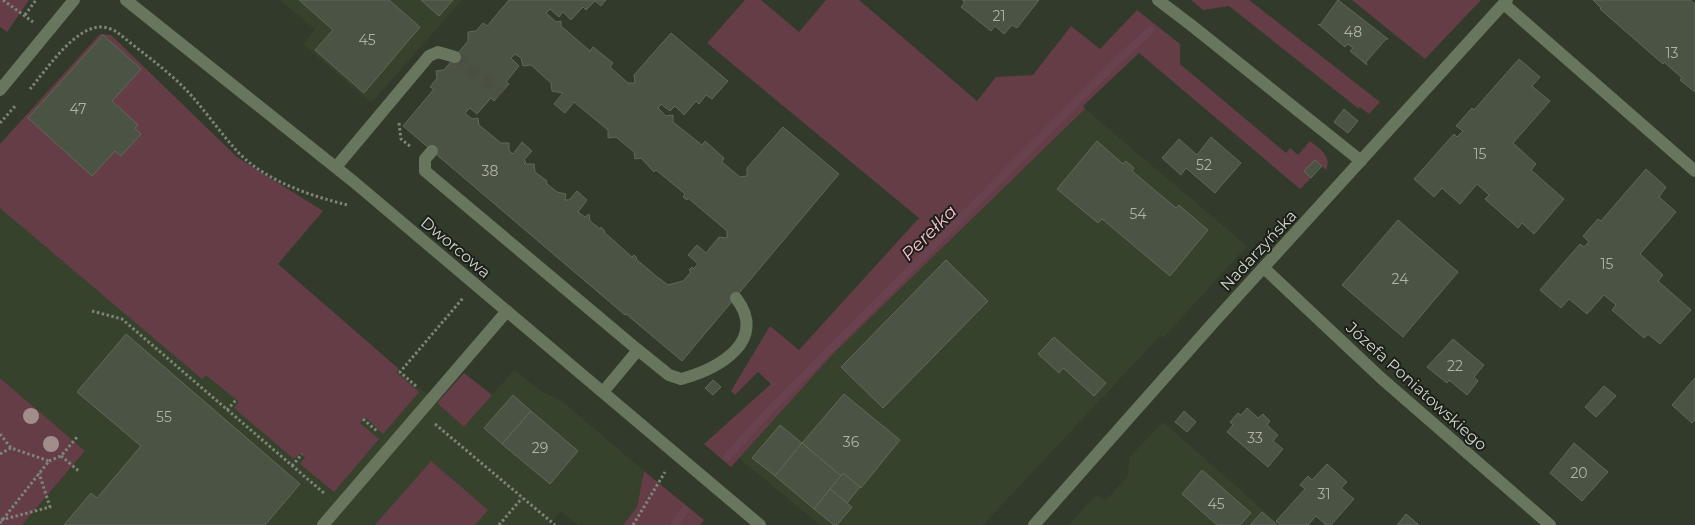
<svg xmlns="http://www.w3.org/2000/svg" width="1695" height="525" font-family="Montserrat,sans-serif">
<rect width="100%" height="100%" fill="#323a2b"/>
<!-- built -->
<g fill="#37422d">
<polygon points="280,0 462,0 371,103 303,44 315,29"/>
<polygon points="1085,109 1247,246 1163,338 1160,336 983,525 820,525 739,458 833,354"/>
<polygon points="0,189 277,264 464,427 514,370 541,391 563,402 644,471 637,507 623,525 578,525 561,511 549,525 22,525 85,452 0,378"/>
<polygon points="1163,422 1280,525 1069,525 1095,496 1106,500 1128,476 1129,458"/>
</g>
<!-- green -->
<g fill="#643d47">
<polygon points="0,0 29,0 7,32 0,27"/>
<path d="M745,0H761L799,32L826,0H859L977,101L996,77L1033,75L1071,26L1100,49L1137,10L1180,44V64L1286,153L1290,148L1298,155L1310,141C1320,149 1332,156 1326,170L1315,160L1304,171L1311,178L1300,189L1139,53L1083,106L1085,109L833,354L731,467L704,444L771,384L758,372L735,395L731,391L770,326L799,350L919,218L707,43Z"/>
<polygon points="1191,0 1249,0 1380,102 1369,114 1360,107 1359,109 1229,6 1203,10"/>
<polygon points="1352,0 1481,0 1425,59"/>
<polygon points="100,34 111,35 237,157 323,211 278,264 399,369 396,372 419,392 383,434 365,417 360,423 379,439 334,492 300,464 305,457 300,453 294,459 234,408 239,402 206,375 202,379 0,208 0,144"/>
<polygon points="464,373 492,395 464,427 437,403"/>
<polygon points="0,378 85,451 22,525 0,525"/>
<polygon points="431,461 488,510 475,525 375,525"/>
<polygon points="644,471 704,520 700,525 623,525 637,507"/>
</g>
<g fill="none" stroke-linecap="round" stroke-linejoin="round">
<!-- stream -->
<g stroke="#68424f" stroke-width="8">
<polyline points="727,457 767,413 1121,57 1151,30"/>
<polyline points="674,525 685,510"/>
</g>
</g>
<!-- building -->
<g fill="#4b5444" stroke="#5f6958" fill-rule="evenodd">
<polygon points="299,0 389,0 420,27 364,93 315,50 333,30"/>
<polygon points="421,0 453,0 439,16"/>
<path d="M509,0H606L601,6L595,1L586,10L583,7L571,20L563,12L559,17L550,9L546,13L556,22L561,21V26L590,51L593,47L613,63L610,67L628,83H635L634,75L671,33L728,81L712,99L706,95L699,104L696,101L684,115L675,106L670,111L661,104L658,108L666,116L673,115V122L702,145L705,141L724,158L722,162L740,177L747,176V168L783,127L839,174L682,361L626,314L625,315L403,126L434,89L430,87L437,78L436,71L444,70L468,41V32L476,31L483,23L487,26ZM515,54L521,58L523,66L531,65L551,83L552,91L563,93L554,104L565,113L574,102L608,130V138L616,137L634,152L635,159L641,158L654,172L656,170L685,194L683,197L687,200L688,198L727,231V238L719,237L706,253L697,245L688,255L698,264L693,269L692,267L689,270L691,272L683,281L668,285L656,276L636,259L637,258L634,255L632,257L604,232L605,231L601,227L600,229L590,221L589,214L585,217L578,212L587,200L577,191L569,200H565L566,194L557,192L546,183L547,181L535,172L534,164H524L526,162L524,160L532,151L522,142L513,154L509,150V143H501L479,125L478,118L472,119L465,113L470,108L477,114L491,98L494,101L509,84L506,82L519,66L511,58Z"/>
<polygon points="962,0 1039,0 1017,28 1012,25 1004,34 995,26 991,31 961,7 965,2"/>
<polygon points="1338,0 1388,39 1386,39 1366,62 1367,65 1350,51 1353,48 1348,44 1345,47 1318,24 1320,25"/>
<polygon points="1593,0 1690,0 1695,4 1695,92 1680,80 1682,78 1664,62 1663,64 1600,9 1601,8"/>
<polygon points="103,35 141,69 112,101 138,125 135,128 141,134 121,156 115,151 92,176 28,118"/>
<polygon points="1519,59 1540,77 1532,86 1550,101 1513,143 1536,164 1531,170 1564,199 1534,234 1522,223 1518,228 1485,199 1489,195 1477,184 1460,204 1442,188 1434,197 1414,179 1454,134 1457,137 1463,131 1456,126 1472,108 1474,110"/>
<polygon points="1344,109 1358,121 1348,133 1334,122"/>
<polygon points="1211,137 1241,163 1215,193 1186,168 1181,175 1162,158 1179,139 1197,155"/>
<polygon points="1097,141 1123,164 1126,161 1134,168 1132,171 1176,208 1179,205 1208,230 1170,276 1102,219 1098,223 1057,189"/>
<polygon points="1315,160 1322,166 1311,178 1304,171"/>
<polygon points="1646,169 1666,187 1659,197 1676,212 1640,254 1663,275 1658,281 1691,310 1660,344 1648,334 1644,338 1612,310 1616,305 1604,295 1587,314 1569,299 1561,308 1540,290 1580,244 1584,247 1589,242 1583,236 1598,219 1601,221"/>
<polygon points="1398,220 1458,272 1403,337 1342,285"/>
<polygon points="946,260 988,301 883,408 841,367"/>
<polygon points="126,334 300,484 265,525 64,525 91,493 97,498 141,446 77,392"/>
<polygon points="1054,337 1106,383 1094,396 1063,368 1059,373 1038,354"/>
<polygon points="1453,339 1484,365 1474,377 1478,381 1467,395 1449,380 1447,383 1427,367"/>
<polygon points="1695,378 1695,420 1692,423 1672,405"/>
<polygon points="713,380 721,387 713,395 705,388"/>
<polygon points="1604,386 1616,396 1596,417 1585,407"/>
<polygon points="844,394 900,440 861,488 843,473 841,476 802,443"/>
<polygon points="513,395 531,411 502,444 484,428"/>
<polygon points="1247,408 1258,418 1263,414 1270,421 1267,425 1278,435 1273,441 1283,449 1268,467 1227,432 1233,425 1230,422 1238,413 1241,415"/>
<polygon points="531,411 578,451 550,484 502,444"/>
<polygon points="1184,411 1196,422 1187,432 1175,422"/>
<polygon points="780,425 802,443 775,476 752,458"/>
<polygon points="802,443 841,476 814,509 775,476"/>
<polygon points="1574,443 1608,472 1582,501 1550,473"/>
<polygon points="1327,464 1347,482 1341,488 1354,499 1331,525 1326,525 1316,516 1308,525 1280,525 1276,521 1305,489 1300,485 1308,476 1312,480"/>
<polygon points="1202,470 1251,513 1240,525 1217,525 1182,494"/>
<polygon points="843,473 860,487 847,503 830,489"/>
<polygon points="830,489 852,507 837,525 834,525 814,509"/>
<polygon points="1262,512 1277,525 1250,525"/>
<polygon points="1406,514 1419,525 1397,525"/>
</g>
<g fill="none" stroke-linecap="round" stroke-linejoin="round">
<!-- minor-tunnel -->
<polyline stroke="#4a5143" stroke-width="12" stroke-dasharray="12 6" stroke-linecap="butt" points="455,57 501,93"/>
<!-- path -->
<g stroke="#7d8478" stroke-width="3" stroke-dasharray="2.5 2.5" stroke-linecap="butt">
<polyline points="3,0 33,22"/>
<polyline points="25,15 36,0"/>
<path d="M30,89C47,69 75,26 102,27C107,27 113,30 117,32C141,52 169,71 190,94C206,112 220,132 236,150C263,180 310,196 348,205"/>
<polyline points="0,123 16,105"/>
<polyline points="399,123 401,139 411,147"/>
<polyline points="92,311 122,319 325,494"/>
<polyline points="416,386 400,372 463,298"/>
<polyline points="227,410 236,400"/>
<polyline points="363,419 378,432"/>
<polyline points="435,424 555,525"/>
<polyline points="0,434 11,448 49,461 0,523"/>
<polyline points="0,454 11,448"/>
<polyline points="61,456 80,472"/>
<polyline points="49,461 61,456 78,436"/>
<polyline points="292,466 302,454"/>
<polyline points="1,520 50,507 39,473"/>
<polyline points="499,525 522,498"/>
<polyline points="633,525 665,472"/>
</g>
<!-- minor -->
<g stroke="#69765e" stroke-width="12">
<polyline points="126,0 354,182 760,525"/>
<polyline points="1158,0 1191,25 1361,161"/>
<polyline points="1504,4 1695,171"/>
<polyline points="0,90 74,0"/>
<polyline points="432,151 425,159 425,171 638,350 603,392"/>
<polyline points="336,167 429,56 438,52 455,57"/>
<polyline points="1264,268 1381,378 1550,525"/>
<path d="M638,350L669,375L681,379C718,369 769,341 736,298"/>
<polyline points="323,525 507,311"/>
<polyline points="1034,525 1213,323 1507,0"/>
</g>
</g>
<!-- trees -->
<g fill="#a18e8c">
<circle cx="31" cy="416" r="8"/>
<circle cx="51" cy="444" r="8"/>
</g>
<g text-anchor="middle" stroke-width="4" stroke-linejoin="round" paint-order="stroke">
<!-- number labels -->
<g font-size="14" fill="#aeb4a9">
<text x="999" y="21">21</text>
<text x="1353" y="37">48</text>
<text x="367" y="45">45</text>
<text x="1672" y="58">13</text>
<text x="78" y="114">47</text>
<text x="1480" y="159">15</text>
<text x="1204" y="170">52</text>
<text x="490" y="176">38</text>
<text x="1138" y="219">54</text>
<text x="1607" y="269">15</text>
<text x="1400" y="284">24</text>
<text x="1455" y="371">22</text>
<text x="164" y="422">55</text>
<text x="1255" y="443">33</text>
<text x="851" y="447">36</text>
<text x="540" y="453">29</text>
<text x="1579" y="478">20</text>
<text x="1324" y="499">31</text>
<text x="1216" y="509">45</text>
</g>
<!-- street labels -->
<g font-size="16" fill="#cfd4cb" stroke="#1c2019">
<text transform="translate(456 247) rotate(40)" y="6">Dworcowa</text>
<text transform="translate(1258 250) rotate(-47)" y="6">Nadarzyńska</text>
<text transform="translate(1417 386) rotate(42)" y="6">Józefa Poniatowskiego</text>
</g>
<!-- water labels -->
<g font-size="18" font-style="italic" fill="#fbbfcd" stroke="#1c2019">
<text transform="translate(929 233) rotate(-45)" y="6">Perełka</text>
</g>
</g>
</svg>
